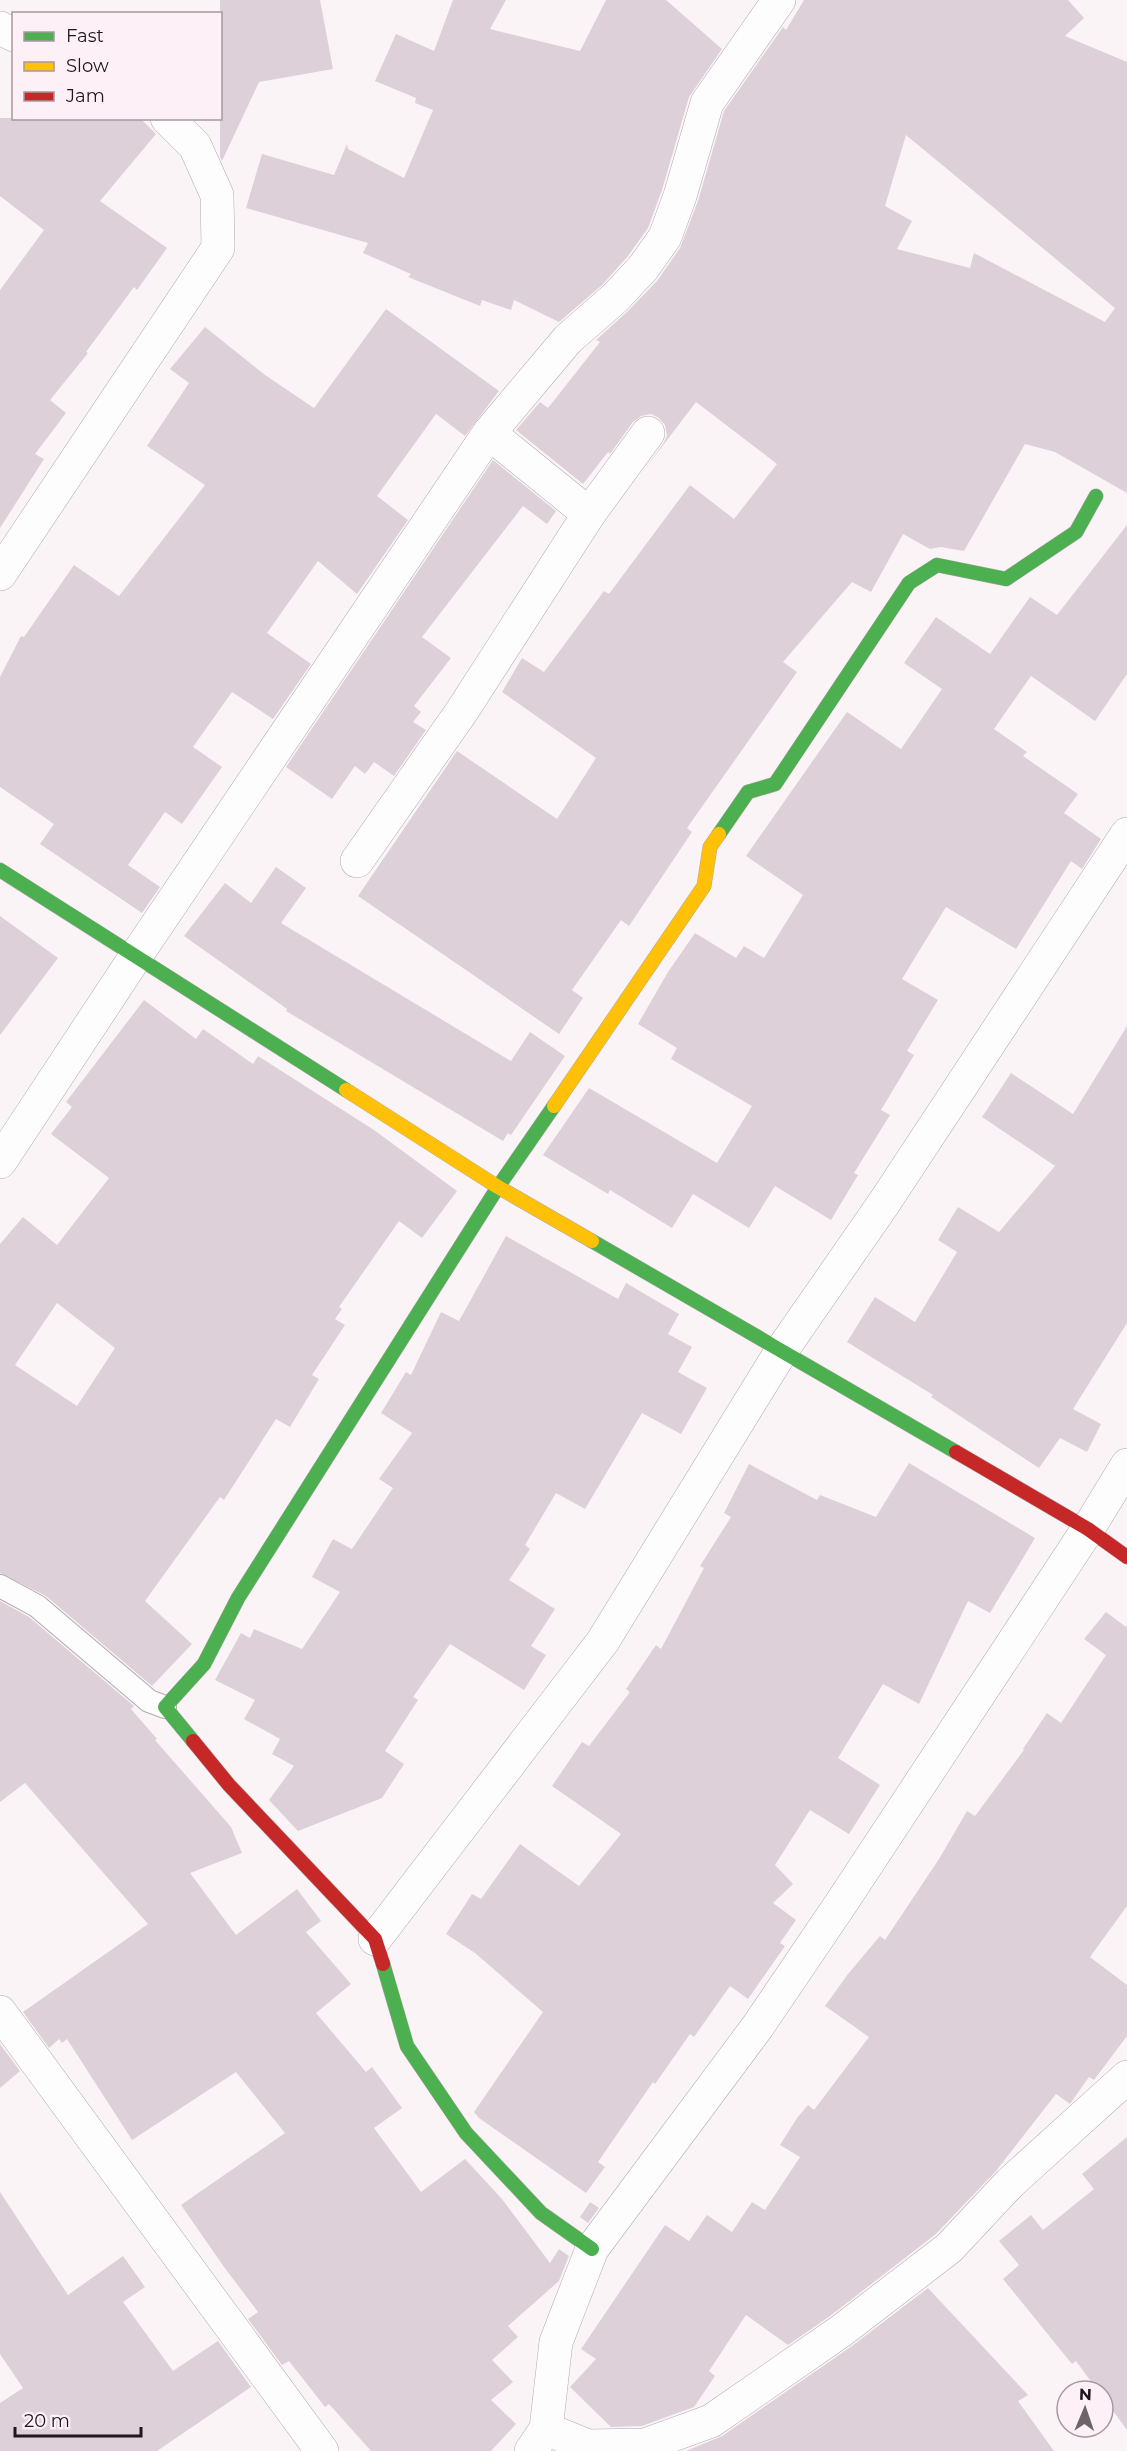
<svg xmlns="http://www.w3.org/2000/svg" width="1127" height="2451" font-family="Montserrat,sans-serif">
<rect width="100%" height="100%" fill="#faf4f7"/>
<!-- building -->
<g fill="#ded0d8" fill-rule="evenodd">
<polygon points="220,0 320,0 333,69 259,82 222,161 220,157"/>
<polygon points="453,0 506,0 490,29 580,51 606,0 666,0 722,49 689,97 662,190 648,228 628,256 602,285 559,322 514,300 511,310 482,300 480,306 408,277 411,274 363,253 368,243 246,208 262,154 334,175 347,144 348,149 404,178 433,110 415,103 416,98 375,81 396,34 434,51"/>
<path d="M804,0H1068L1084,18L1065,36L1127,62V493L1055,452L1025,444L964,551L941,547L930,549L903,534L871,592L852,582L783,662L797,672L687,828L692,832L629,926L621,920L572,990L583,998L559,1034L358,896L457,751L557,819L596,758L502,692L522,658L544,672L604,591L609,594L690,485L734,519L777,464L696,402L642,473L663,444L667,436L665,425L659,418L651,414L641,416L633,422L610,454L608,452L583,484L516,430L540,402L548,408L600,342L596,340L627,312L657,281L680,248L698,201L724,111L783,27L786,30ZM906,135L1115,308L1105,322L974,253L970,268L897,249L912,221L885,206Z"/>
<polygon points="0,118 140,118 156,134 100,201 167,248 137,290 134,287 86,352 88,353 50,400 66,413 35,454 44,459 0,528 0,290 44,230 0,196"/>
<polygon points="386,309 499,391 465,436 436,414 377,496 408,520 357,594 318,561 267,633 311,664 273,719 232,692 193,747 222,767 182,824 165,812 128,865 160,887 142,913 40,844 54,824 0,787 0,677 21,636 24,637 74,565 119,596 205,485 147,446 189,383 170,369 205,327 265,375 314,408"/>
<polygon points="493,460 556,511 547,524 523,506 422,637 451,658 414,706 421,712 413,722 426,730 394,776 374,762 365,774 355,766 332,799 286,767"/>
<polygon points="1127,525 1127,674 1095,721 1031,676 994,729 1027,752 1023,756 1078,794 1064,813 1101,839 1082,869 1071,861 1016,949 946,907 902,979 938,1000 907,1051 914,1055 881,1110 890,1115 854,1173 858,1175 831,1220 775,1186 749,1228 693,1194 672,1228 610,1190 608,1194 543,1155 589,1088 717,1163 752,1106 671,1059 677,1048 638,1024 668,972 695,933 736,958 744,946 764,958 803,895 746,856 847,712 901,749 942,689 904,663 936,617 990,654 1030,597 1057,615"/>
<polygon points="276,867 306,888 281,923 511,1061 530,1032 565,1056 511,1135 508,1133 503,1141 286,1011 287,1009 184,936 225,883 251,903"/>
<polygon points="0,916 58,958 0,1035"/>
<path d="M144,1000L196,1039L203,1029L253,1064L258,1056L374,1130L457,1191L422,1238L399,1221L339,1307L342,1309L335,1319L345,1325L312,1375L319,1379L290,1427L276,1419L224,1500L220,1497L145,1601L192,1644L152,1686L46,1596L0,1573V1244L23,1217L57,1245L109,1178L51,1134L72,1107L66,1102ZM57,1303L115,1348L77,1406L15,1365Z"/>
<polygon points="1127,1026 1127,1323 1073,1409 1101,1424 1087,1452 1060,1438 1039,1468 931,1397 933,1395 847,1342 875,1297 915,1322 957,1252 938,1240 958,1207 999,1232 1055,1166 982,1117 1011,1073 1073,1114"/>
<polygon points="506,1236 618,1299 626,1283 679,1314 668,1334 692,1347 678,1372 707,1388 681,1434 642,1413 585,1509 556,1493 525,1545 530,1549 509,1580 555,1609 531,1646 546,1655 524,1690 450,1644 413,1697 418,1700 385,1751 404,1764 382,1798 298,1831 269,1800 294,1766 272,1754 280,1739 244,1719 255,1700 215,1680 241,1633 250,1638 254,1629 302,1649 340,1592 312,1577 333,1539 352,1549 393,1488 379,1479 412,1433 381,1413 406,1372 411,1375 441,1312 459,1321"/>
<polygon points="909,1463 1035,1538 990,1613 968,1601 919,1704 883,1684 838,1758 880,1785 849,1834 810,1810 775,1865 793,1884 773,1903 796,1920 780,1943 785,1946 748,1999 730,1986 694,2037 690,2034 655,2084 653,2082 598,2162 605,2167 586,2193 479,2118 474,2112 543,2012 475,1953 446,1934 472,1894 481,1899 520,1844 579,1886 621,1834 552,1786 582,1742 589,1746 630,1692 626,1689 656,1645 661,1649 704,1568 700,1566 731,1517 724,1513 749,1464 817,1500 820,1495 876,1517"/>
<polygon points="0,1601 29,1617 134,1706 131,1709 157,1739 155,1740 231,1827 242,1853 190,1873 236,1935 297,1889 321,1921 306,1932 351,1984 316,2013 366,2072 372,2067 402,2108 374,2128 421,2192 465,2159 502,2199 550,2263 559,2249 569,2256 559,2281 508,2326 518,2337 492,2360 513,2382 491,2400 516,2424 491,2451 371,2451 329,2404 325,2407 289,2361 282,2365 248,2319 258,2312 224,2267 181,2205 285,2133 236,2072 132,2140 67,2039 62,2043 59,2039 49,2048 23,2012 148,1924 25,1783 0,1802"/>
<polygon points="1106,1612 1126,1627 1127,1625 1127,1906 1090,1957 1127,1985 1127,2036 1094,2080 1089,2077 1070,2104 1056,2094 996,2171 936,2234 830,2316 788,2345 746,2315 709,2371 715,2376 694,2407 642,2426 611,2427 570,2387 596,2359 581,2349 665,2225 689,2241 707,2215 732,2232 752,2202 765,2210 800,2157 780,2145 797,2118 808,2105 814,2110 869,2037 825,2006 848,1974 880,1936 885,1940 939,1859 967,1811 975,1816 1024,1750 1023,1749 1047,1713 1061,1723 1106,1655 1084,1639"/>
<polygon points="0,2044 20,2071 0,2088"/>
<polygon points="1127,2137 1127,2430 1103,2397 1103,2391 1098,2391 1076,2361 1072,2364 1003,2279 1019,2265 999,2241 1031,2215 1043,2230 1094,2189 1082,2174"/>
<polygon points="0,2192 68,2295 123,2256 145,2287 123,2302 173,2371 218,2341 251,2387 157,2451 0,2451 0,2403 23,2388 0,2354"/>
<polygon points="590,2202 599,2208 588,2223 580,2217"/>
<polygon points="928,2288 1028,2395 1018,2401 1054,2451 686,2451 722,2436 852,2346"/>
</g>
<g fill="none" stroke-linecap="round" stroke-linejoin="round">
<!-- lane casing -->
<g stroke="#b1aaad" stroke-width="24">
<polyline id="lane" points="0,1586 37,1606 149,1701 165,1707"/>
</g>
<!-- street casing -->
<g stroke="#b1aaad" stroke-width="34">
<g id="street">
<polyline points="0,28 14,35"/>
<polyline points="489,433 589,514"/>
<polyline points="0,574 218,248 217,195 195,146 167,118"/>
<polyline points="357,861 462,711 589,514 648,433"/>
<polyline points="0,1162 136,956 489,433 568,339 615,298 643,268 665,237 680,196 707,103 779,0"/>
<polyline points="375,1939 603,1641 782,1350 884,1203 1127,834"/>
<polyline points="0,2012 322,2451"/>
<polyline points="546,2429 588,2446 645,2445 711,2421 841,2331 949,2248 1010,2183 1127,2077"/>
<polyline points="531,2451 546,2429 556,2342 592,2249 758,2026 842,1902 1088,1529 1127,1465"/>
</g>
</g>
<!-- fast casing -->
<g stroke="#b1aaad" stroke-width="15">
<g id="fast">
<polyline points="719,834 748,792 775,784 909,583 937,565 1006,579 1076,532 1096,496"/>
<polyline points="0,870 346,1090"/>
<polyline points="592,1241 956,1452"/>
<polyline points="193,1741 165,1707 204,1664 238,1598 498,1187 554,1106"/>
<polyline points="383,1964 407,2046 466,2133 541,2213 592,2249"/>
</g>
</g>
<!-- slow casing -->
<g stroke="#b1aaad" stroke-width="15">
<g id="slow">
<polyline points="346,1090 498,1187 592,1241"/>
<polyline points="554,1106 704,886 710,847 719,834"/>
</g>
</g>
<!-- jam casing -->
<g stroke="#b1aaad" stroke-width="15">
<g id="jam">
<polyline points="956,1452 1088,1529 1127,1557"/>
<polyline points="193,1741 229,1785 375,1939 383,1964"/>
</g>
</g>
<!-- lane -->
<use href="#lane" stroke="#fefdfe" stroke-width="22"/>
<!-- street -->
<use href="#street" stroke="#fefdfe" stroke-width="33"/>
<!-- fast -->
<use href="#fast" stroke="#4caf50" stroke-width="14"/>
<!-- slow -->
<use href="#slow" stroke="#ffc107" stroke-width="14"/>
<!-- jam -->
<use href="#jam" stroke="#c62828" stroke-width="14"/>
</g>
<!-- legend -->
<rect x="12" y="12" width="210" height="108" fill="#fdf1f7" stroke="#a5999f" stroke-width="1.5"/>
<rect x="24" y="32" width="30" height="9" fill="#4caf50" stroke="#a5999f" stroke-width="1.5"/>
<text x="66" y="42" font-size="18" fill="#20161c">Fast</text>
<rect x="24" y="62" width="30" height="9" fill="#ffc107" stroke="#a5999f" stroke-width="1.5"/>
<text x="66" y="72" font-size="18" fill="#20161c">Slow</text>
<rect x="24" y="92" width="30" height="9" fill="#c62828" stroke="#a5999f" stroke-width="1.5"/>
<text x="66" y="102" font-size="18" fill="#20161c">Jam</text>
<!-- north arrow -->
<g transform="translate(1085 2409) rotate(2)"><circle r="28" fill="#fdf1f7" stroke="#a5999f" stroke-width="1.5"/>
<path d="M0-4.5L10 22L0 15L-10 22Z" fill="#6c6469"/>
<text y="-9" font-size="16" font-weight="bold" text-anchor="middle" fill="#20161c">N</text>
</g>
<!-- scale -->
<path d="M15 2427v9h126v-9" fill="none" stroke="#20161c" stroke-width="3"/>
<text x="24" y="2427" font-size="18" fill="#20161c" stroke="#fdf1f7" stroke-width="4.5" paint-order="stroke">20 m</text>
</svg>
